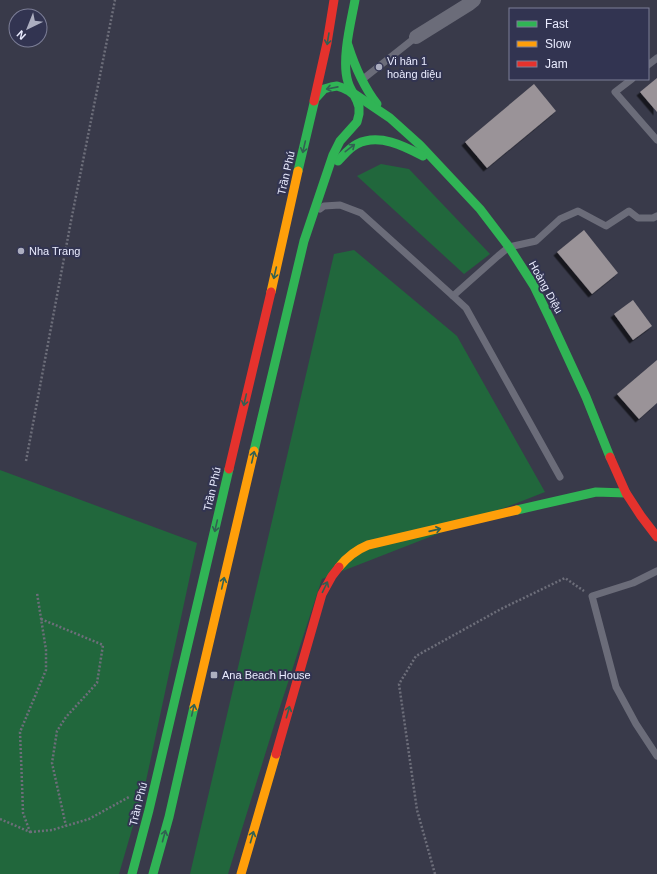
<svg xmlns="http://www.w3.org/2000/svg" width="657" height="874" font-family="Helvetica,sans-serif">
<defs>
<filter id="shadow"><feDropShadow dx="-3.5" dy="3.5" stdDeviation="0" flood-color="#0009"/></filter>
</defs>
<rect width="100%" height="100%" fill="#393a4a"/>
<!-- green -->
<g fill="#21673c">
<polygon points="381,164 409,169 490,254 464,274 357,176"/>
<polygon points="354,250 457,336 545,492 322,579 277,716 228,874 190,874 334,254"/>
<polygon points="0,470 197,543 146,781 119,874 0,874"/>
</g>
<!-- building -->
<g fill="#9a9398" filter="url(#shadow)">
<polygon points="657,78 657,112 640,92"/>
<polygon points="534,84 556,111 487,168 465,142"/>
<polygon points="584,230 618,273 592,294 557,252"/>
<polygon points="633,300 652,326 633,340 614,314"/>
<polygon points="657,360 657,403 639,419 617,394"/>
</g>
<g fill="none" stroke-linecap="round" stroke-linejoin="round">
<!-- path -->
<g stroke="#6d6e7a" stroke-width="2.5" stroke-dasharray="2 2" stroke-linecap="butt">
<polyline points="26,461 71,221 115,0"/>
<polyline points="41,619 103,645 97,683 66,717 57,731 52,763 66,826"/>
<polyline points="0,819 30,832 23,813 22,783 20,732 46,670 46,650 37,593"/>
<polyline points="30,832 52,830 89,819 129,797"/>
<polyline points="435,874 417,810 399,684 416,656 501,609 565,578 584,591"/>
</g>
<!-- lane -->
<g stroke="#6b6c79" stroke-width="7">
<polyline points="648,65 657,58"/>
<polyline points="363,79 416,37"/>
<polyline points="632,79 615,92 657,140"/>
<polyline points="320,209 324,206 340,205 361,213 453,296 498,256 509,247 536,241 560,219 578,211 606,226 629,211 638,218 653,218 657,216"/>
<polyline points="453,296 466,308 560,477"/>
<polyline points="657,571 633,583 592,596 616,687 636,724 657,756"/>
</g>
<!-- street -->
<polyline stroke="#6b6c79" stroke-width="14" points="416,37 469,4 474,0"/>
<!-- fast -->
<g stroke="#30b455" stroke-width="9">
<path d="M348,45C355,67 363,86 377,104"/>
<path d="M353,93C351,89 349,86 348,82C341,60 351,22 355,0"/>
<polyline points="353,93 390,118 420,145 480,209 509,247 534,286 550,319 586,397 610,457"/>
<path d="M338,161C344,155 349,148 357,144C379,133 404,146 423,156"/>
<polyline points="254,451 304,241 333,155 340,141 357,122 359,114 359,107 357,101 354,95 349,91 343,88 337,86 331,87 324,89 315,99 298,171"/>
<polyline points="517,510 596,492 626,493"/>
<polyline points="132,874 149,810 229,469"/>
<polyline points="153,874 169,817 194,707"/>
</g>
<!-- slow -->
<g stroke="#ff9f0a" stroke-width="9">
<polyline points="271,292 298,171"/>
<path d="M339,567C347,557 356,550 368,545L517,510"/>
<polyline points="194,707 254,451"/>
<polyline points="241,874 276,754"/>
</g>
<!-- jam -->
<g stroke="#e5322d" stroke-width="9">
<polyline points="314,101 327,43 334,0"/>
<polyline points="610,457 626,493 641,516 657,537"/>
<polyline points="229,469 271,292"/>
<polyline points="276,754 322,594 332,576 339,567"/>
</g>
</g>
<!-- one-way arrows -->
<defs><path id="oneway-shaft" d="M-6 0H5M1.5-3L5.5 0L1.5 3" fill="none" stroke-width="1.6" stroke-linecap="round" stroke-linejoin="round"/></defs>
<g stroke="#316152">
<use href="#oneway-shaft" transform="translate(328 39) rotate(99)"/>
<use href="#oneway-shaft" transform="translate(332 88) rotate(169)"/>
<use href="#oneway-shaft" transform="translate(304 147) rotate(103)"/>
<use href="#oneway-shaft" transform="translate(350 148) rotate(-38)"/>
<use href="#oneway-shaft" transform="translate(275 273) rotate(103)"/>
<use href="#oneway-shaft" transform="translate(245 400) rotate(103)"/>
<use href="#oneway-shaft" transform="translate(253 457) rotate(-77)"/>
<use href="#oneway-shaft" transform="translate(216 526) rotate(103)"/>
<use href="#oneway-shaft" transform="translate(435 530) rotate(-13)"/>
<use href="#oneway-shaft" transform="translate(223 583) rotate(-77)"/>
<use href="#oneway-shaft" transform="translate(325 587) rotate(-64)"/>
<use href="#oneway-shaft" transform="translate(193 710) rotate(-77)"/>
<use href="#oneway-shaft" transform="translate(288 712) rotate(-74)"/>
<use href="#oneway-shaft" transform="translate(164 836) rotate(-75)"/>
<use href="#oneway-shaft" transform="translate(252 837) rotate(-74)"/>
</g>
<!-- markers -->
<g fill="#acaec0" stroke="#323451" stroke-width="1.5">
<circle cx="379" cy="67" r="4"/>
<circle cx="21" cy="251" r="4"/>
<rect x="210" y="671" width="8" height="8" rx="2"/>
</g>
<g text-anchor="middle" stroke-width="4" stroke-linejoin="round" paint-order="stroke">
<!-- poi labels -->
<g font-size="11" fill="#eaecff" stroke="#323451" text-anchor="start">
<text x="387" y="65">Vi hân 1<tspan x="387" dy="13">hoàng diệu</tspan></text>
<text x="29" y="255">Nha Trang</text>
<text x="222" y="679">Ana Beach House</text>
</g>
<!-- street labels -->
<g font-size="11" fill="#eaecff" stroke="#323451">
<text transform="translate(286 173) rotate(-77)" y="4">Trần Phú</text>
<text transform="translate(546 287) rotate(61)" y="4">Hoàng Diệu</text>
<text transform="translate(212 489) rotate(-77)" y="4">Trần Phú</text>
<text transform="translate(138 804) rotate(-76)" y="4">Trần Phú</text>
</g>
</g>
<!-- legend -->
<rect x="509" y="8" width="140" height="72" fill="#323451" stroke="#7c7e97"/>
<rect x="517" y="21" width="20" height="6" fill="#30b455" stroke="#7c7e97"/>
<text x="545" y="28" font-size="12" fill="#eaecff">Fast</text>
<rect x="517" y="41" width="20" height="6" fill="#ff9f0a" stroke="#7c7e97"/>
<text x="545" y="48" font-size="12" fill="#eaecff">Slow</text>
<rect x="517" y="61" width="20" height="6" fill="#e5322d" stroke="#7c7e97"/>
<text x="545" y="68" font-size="12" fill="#eaecff">Jam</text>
<!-- north arrow -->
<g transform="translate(28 28) rotate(223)"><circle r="19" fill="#323451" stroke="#7c7e97"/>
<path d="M0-3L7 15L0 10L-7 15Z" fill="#acaec0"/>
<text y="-6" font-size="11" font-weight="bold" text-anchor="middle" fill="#eaecff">N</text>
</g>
</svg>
